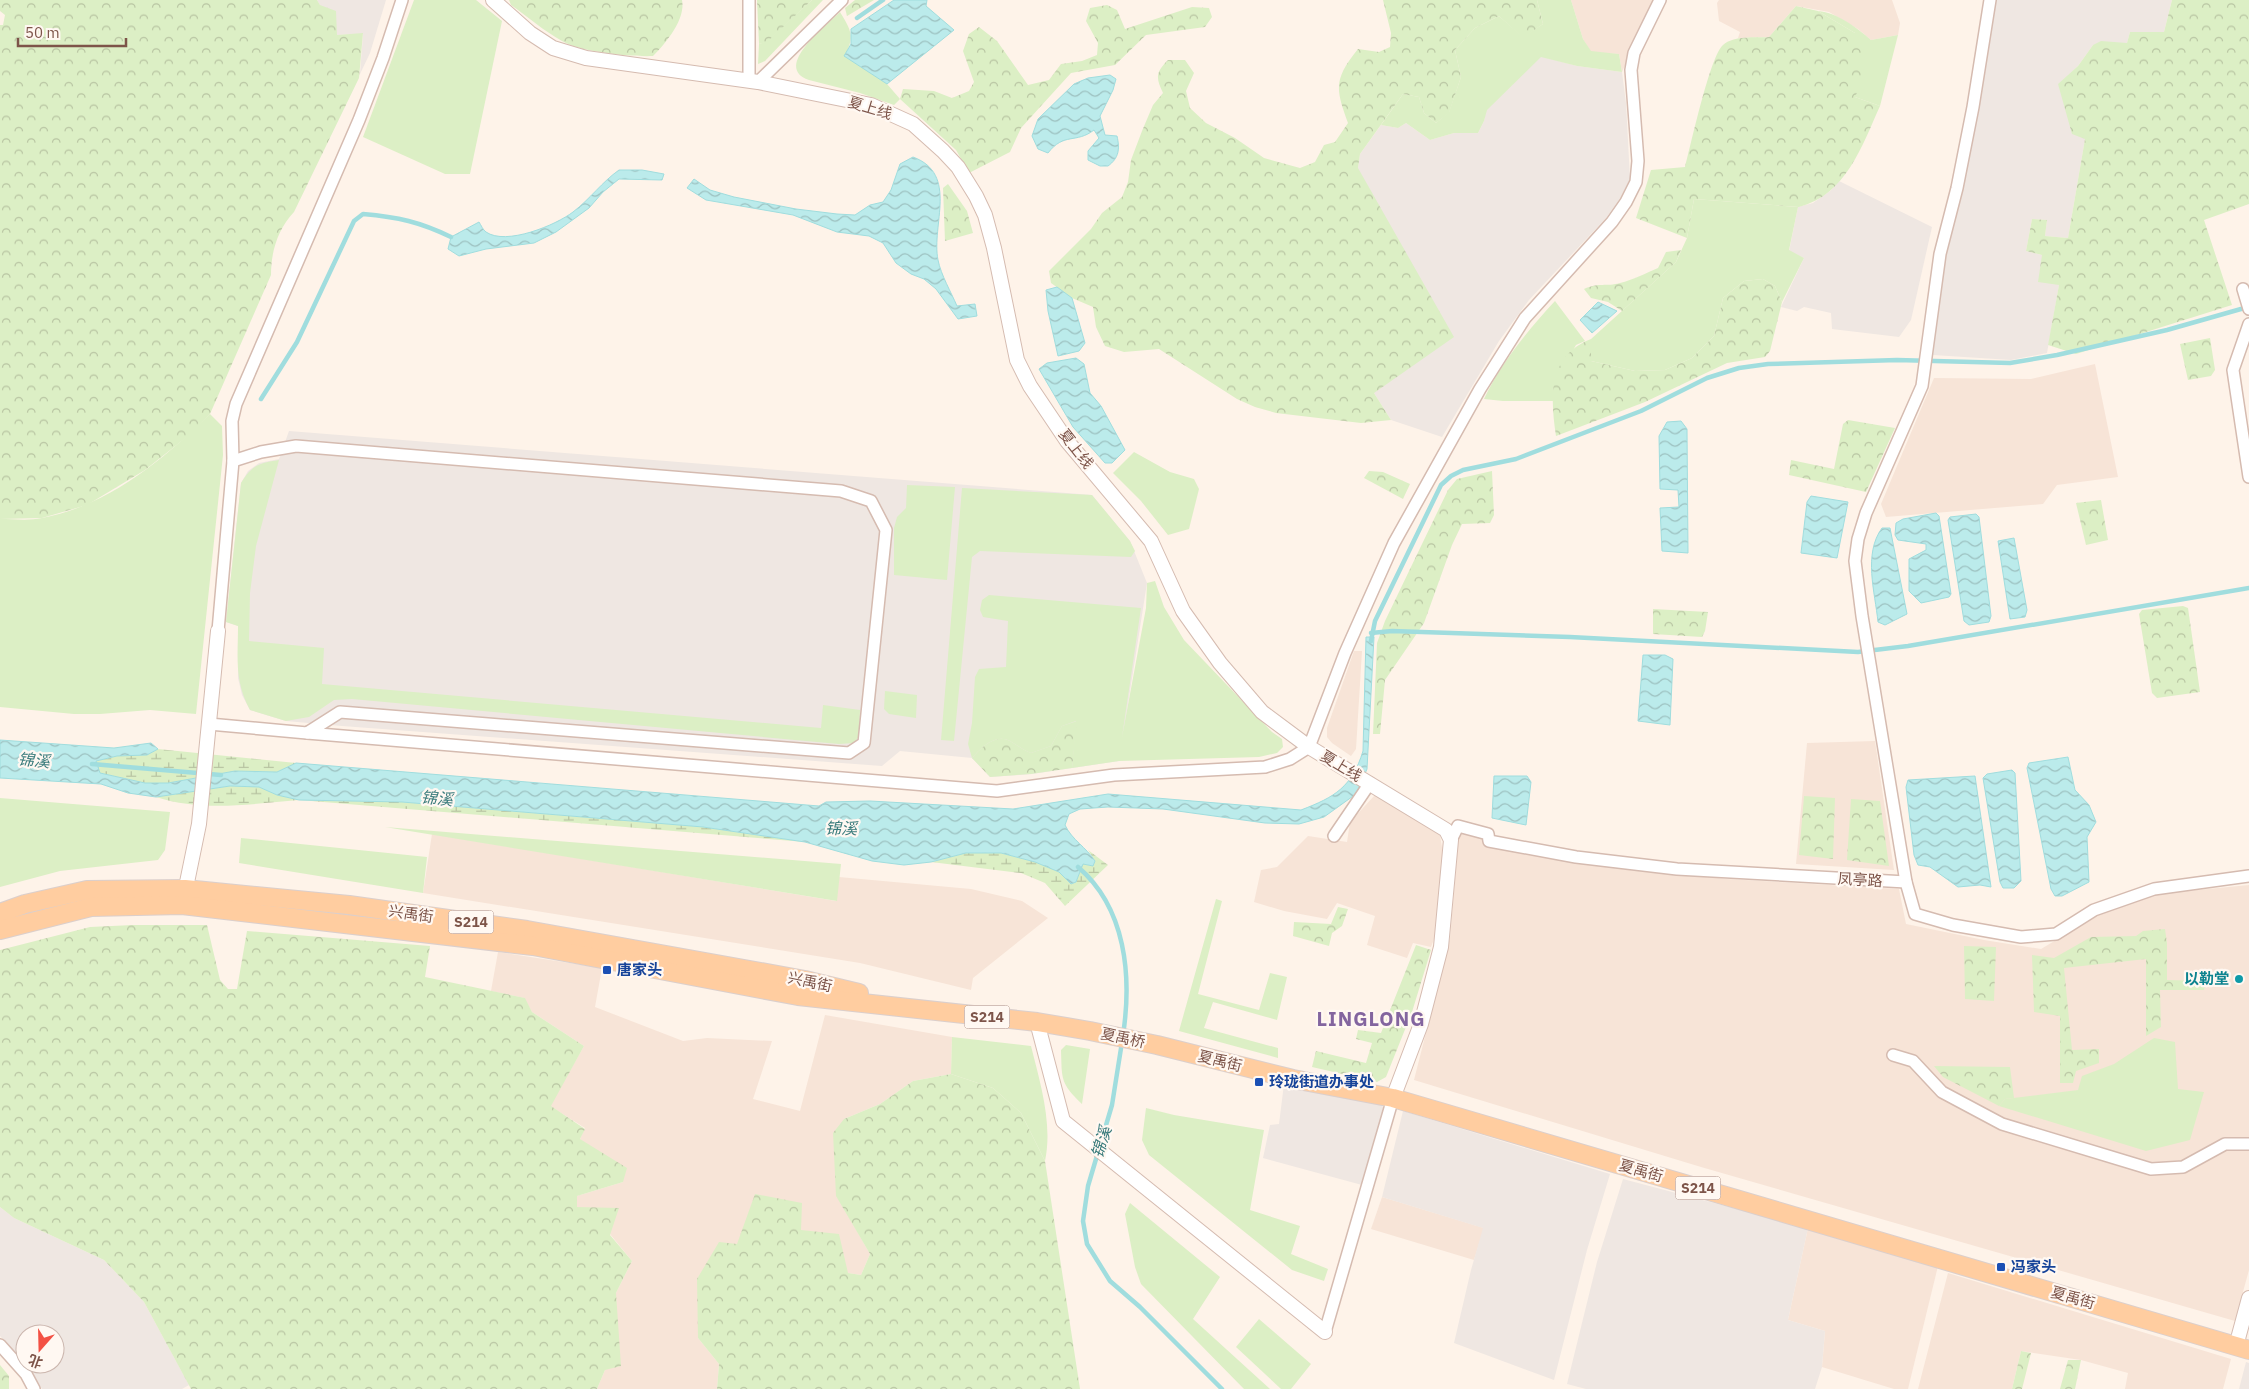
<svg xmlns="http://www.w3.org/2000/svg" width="2249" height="1389" font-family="'IBM Plex Sans','Noto Sans SC',sans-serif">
<defs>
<pattern id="forest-crowns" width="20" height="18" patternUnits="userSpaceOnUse" patternTransform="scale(1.25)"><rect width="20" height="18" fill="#dcefc5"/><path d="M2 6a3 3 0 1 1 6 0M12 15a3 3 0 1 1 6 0" fill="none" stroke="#b8c4a2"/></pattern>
<pattern id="wetland-marsh" width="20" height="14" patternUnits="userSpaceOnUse" patternTransform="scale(1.25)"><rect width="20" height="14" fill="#dcefc5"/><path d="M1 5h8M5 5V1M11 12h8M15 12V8" fill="none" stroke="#b8c4a2"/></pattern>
<pattern id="water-waves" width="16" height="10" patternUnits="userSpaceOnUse" patternTransform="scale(1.25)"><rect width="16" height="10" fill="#bbebeb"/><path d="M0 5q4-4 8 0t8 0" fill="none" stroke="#9dc1c0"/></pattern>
</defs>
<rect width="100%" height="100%" fill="#fef3e9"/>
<!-- residential -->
<g fill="#f7e4d7">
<polygon points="1571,0 1654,0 1622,72 1619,54 1591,52 1583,39"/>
<polygon points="1719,0 1892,0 1900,23 1898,35 1871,40 1858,29 1829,12 1796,6 1769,37 1738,38 1740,32 1719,21 1717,3"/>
<polygon points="2095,364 2118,477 2057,485 2043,504 1886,517 1881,504 1934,378 2031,379"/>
<polygon points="1354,651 1362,651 1356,749 1351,756 1332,743 1327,737 1327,728"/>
<polygon points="1875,741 1894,870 1796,864 1807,743"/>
<polygon points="1375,795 1440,835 1444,860 1437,931 1431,947 1413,943 1407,958 1367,945 1375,916 1337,903 1327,919 1284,911 1254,902 1261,870 1277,867 1308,836 1347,842 1350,822"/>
<polygon points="1459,833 1484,837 1484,844 1549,858 1727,879 1899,889 1906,924 1984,940 2041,949 2096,916 2156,894 2249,885 2249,1270 2235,1321 1701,1167 1414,1080 1450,938"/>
<polygon points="432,834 836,901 839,877 971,889 1022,901 1048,918 973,978 971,990 860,963 423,893"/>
<polygon points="498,952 602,968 595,1007 683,1041 707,1038 772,1041 753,1099 800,1111 825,1015 952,1037 951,1074 913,1081 880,1104 844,1119 837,1196 870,1254 861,1275 848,1273 737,1244 698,1338 719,1364 717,1389 597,1389 605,1370 616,1293 632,1261 610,1234 577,1207 577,1196 623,1182 580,1139 585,1128 550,1106 584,1046 532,1012 524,998 491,991"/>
<polygon points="1382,1197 1484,1228 1474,1260 1371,1229"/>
<polygon points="1808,1228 1938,1266 1908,1389 1894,1389 1822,1367 1825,1331 1788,1320"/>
<polygon points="1948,1273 2231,1359 2223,1389 2125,1389 2128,1373 2081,1360 2021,1351 2012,1389 1918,1389"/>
</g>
<!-- industrial -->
<g fill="#efe7e2">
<polygon points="317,0 386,0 370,53 360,74 363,34 337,35"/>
<polygon points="1996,0 2172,0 2164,32 2130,32 2127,43 2093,45 2078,66 2059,84 2085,139 2068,238 2045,236 2047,220 2032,219 2026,251 2042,255 2059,285 2047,353 2011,360 1933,355 1944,258 1961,192 1983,82"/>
<polygon points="1541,56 1577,66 1622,72 1626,103 1630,179 1619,200 1606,218 1529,300 1499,341 1442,437 1391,420 1374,393 1358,168 1360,154 1381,125 1398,128 1406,123 1430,140 1454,133 1478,133 1484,121 1486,110"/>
<polygon points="1839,181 1932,227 1911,320 1899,337 1832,329 1831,313 1804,307 1797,311 1781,307 1804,258 1789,251 1798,207 1813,203 1830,191"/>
<polygon points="289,431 1092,495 1130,541 1147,583 1119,761 1032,774 990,777 972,758 900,751 882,766 342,726 286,721 250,710 242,695 238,678 238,626 226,622 241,483 248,471 259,463 279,459"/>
<polygon points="1284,1084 1377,1102 1383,1107 1383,1112 1362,1185 1263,1158 1270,1125 1279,1124"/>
<polygon points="1403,1111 1610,1174 1587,1250 1554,1380 1454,1343 1471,1270 1483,1228 1382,1197"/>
<polygon points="1623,1179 1808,1228 1788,1320 1825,1331 1822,1367 1815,1389 1586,1389 1567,1384 1597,1262"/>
<polygon points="0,1207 14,1218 104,1260 144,1302 189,1385 182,1389 42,1389 27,1364 55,1364 55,1334 25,1334 25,1362 0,1336"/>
<polygon points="2246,1362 2249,1363 2249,1389 2239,1389"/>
</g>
<!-- grass -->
<g fill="#dcefc5">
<polygon points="414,0 476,0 502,21 470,174 445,174 363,137"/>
<polygon points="812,0 823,0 765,61 758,64 759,44 767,41"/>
<polygon points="1537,0 1571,0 1583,39 1591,51 1619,54 1622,72 1577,66 1541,57 1487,110 1484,121 1478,133 1454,133 1430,140 1406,123 1398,128 1381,125 1403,94 1419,97 1424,113 1436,123 1449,112 1461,77 1455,50 1475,28 1499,16 1523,37 1543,24"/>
<path d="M1818,11C1838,13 1856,27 1871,40L1898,35L1880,106L1855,97V33Z"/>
<path d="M840,12C851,30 855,36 845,56L887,84L900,99L894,105L860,93L809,80C772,67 826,26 840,12Z"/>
<polygon points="1694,199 1798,207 1789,250 1804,258 1782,302 1775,286 1763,279 1744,281 1723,298 1714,336 1692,358 1665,370 1635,371 1591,361 1591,339 1676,262 1687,238"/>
<path d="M1555,301L1585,341L1576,345L1554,385L1553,401H1503L1484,399C1501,363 1528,330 1555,301Z"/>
<path d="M210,414L222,426L223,455L196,714L150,710L100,714H74L0,707V519C13,519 29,521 42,518C108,506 164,459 210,414Z"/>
<polygon points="1134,452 1170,472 1194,479 1199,489 1189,529 1168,535 1141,501 1113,473"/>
<path d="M279,460L256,546L250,593L249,641L324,648L322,684L821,728L823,705L860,710L859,736L854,743L839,744L352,699L334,700L309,717L286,721L250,710C234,681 238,657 238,626L226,622L241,483C252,465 259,463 279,460Z"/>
<polygon points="907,485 955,487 947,580 894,575 894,528 897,517 906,508"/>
<polygon points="962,488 1092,495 1130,541 1135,551 1131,557 980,551 972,557 954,741 941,740"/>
<path d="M1155,581L1164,607L1184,640L1272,732L1282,739L1283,747L1277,753L1259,757L1119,761L1072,768L1076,721L1062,726L1051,746L1031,753C1023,750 1017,745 1010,741C995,733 981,748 972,758L968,744L972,723L975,677L979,669L1006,667L1008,621L983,617L980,610L982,600L989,595L1141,608L1122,737L1146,608L1147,583Z"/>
<polygon points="885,691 917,695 916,718 889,714 884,709"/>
<polygon points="0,798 170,812 165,850 158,860 60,871 0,887"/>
<polygon points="385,827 841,864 837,901"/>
<polygon points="241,838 427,857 423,893 239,863"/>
<polygon points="1216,899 1222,901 1198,994 1259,1010 1270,973 1287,977 1277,1020 1213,1002 1204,1028 1278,1048 1278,1058 1179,1031"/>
<path d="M952,1037L1031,1046C1040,1082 1053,1124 1045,1161L1021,1113L993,1088L951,1074Z"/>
<polygon points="2154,1038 2175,1042 2178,1089 2204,1092 2190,1140 2146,1151 1999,1106 2005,1099 2078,1090 2082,1076 2114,1064"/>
<path d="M1066,1045L1090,1049L1082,1104C1060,1083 1062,1079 1061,1050Z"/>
<polygon points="1146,1108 1174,1115 1264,1130 1250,1210 1300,1226 1291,1254 1328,1269 1324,1281 1292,1270 1149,1155 1142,1140"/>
<polygon points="1130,1203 1220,1277 1193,1319 1270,1389 1244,1389 1141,1284 1135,1267 1125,1214"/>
<polygon points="1259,1319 1311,1364 1291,1389 1281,1389 1236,1347"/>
</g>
<!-- forest -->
<g fill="url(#forest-crowns)">
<path d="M0,0H317L320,5L336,11L337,35L363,33L359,78L294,212C278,229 271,251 271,275L210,414L193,432L145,470L87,505L42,518L0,519V25H3L5,15L0,11Z"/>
<path d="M509,0H682C686,19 666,43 653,56C631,57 580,52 562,41C544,31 528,17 511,5Z"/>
<polygon points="757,0 812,0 767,42 759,44"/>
<polygon points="855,0 874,0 847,16 845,8"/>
<path d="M1383,0H1537L1543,24L1523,38L1499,16L1475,28L1455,50L1461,77L1449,113L1436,123L1424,113L1419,97L1403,94L1360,154L1358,168L1454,337L1374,393L1391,420L1361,423L1276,413L1255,407L1237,399L1159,349L1124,352L1105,346L1096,327L1093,307L1072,298L1051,283L1049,271L1091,229L1102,213L1122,197L1128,182L1131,160L1142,131L1153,105L1163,93C1156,78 1155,73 1168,60H1185L1194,73L1186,91L1190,108L1206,123L1235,138L1264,158L1300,168L1315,162L1324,145L1335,142L1348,123C1335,88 1334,79 1358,49L1379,52L1390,47L1391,33Z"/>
<polygon points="2172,0 2249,0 2249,204 2204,220 2232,305 2076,354 2048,345 2059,285 2038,282 2042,255 2026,251 2032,219 2047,220 2045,236 2068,238 2085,139 2072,134 2058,84 2078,66 2093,45 2101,41 2127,43 2130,32 2164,32"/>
<polygon points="1107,5 1117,10 1125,29 1192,7 1209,8 1212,17 1205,27 1146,35 1115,65 1071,73 1021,128 1010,152 969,173 956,150 900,99 903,89 934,91 952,98 969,91 974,82 963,51 969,34 979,27 997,41 1028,85 1049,80 1061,64 1082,61 1097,55 1098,43 1086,21 1090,8"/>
<path d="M1796,6L1818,11L1855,33L1862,50L1861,84L1855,97L1880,106C1862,146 1846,195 1799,207L1694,199L1687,238L1636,218L1651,170L1685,167C1691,145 1710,56 1723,45C1734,35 1755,38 1769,37Z"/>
<polygon points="948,184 967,211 973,233 945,241 943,188"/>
<path d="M1681,250L1676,262L1622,311L1608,302L1591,298L1584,289C1599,282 1606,287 1620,283C1633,280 1646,273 1658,268L1666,252Z"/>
<path d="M1763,279L1775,286L1782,302L1770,351L1765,357L1727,363L1645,402L1556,436C1550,396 1548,356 1591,339V361L1635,371L1665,370L1692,358L1714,336L1723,298L1744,281Z"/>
<polygon points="2210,338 2215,370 2211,376 2188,380 2180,344"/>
<polygon points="1848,420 1895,428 1866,492 1789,475 1791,460 1834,469 1843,424"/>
<polygon points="1369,471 1383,472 1410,484 1403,499 1364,478"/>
<polygon points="1492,471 1494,515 1490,523 1462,524 1452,545 1424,623 1385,680 1380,734 1373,734 1377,643 1385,621 1448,490 1457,479"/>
<polygon points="2101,500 2108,540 2086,545 2076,503"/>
<polygon points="2183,606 2188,608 2200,692 2157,698 2152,693 2139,614 2142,610"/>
<polygon points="1653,609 1708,612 1705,631 1702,637 1653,634"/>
<path d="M1077,721L1072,768L1031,774L990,777L972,758C981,748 995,733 1010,741C1017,745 1023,750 1031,753L1051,746L1062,726Z"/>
<polygon points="1804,796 1835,798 1833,859 1799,855"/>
<polygon points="1851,799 1880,801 1889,866 1847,860"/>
<polygon points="1338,907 1348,909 1342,926 1332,933 1329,946 1293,936 1294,922 1331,924"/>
<polygon points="133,925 207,925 220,980 228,989 237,989 247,931 430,946 425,977 525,998 532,1012 584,1046 551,1106 585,1129 580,1139 627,1168 623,1182 577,1196 577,1207 619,1208 610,1235 632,1261 616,1293 621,1366 605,1370 597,1389 191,1389 144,1302 104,1260 14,1218 0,1207 0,950 90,927"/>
<polygon points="2165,929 2167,943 2167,980 2206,981 2204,990 2160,990 2161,1027 2146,1036 2146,959 2064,968 2072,1050 2099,1049 2099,1063 2076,1071 2073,1083 2060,1083 2060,1016 2034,1012 2032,955 2054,958 2091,937 2136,936 2143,931"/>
<polygon points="1416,945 1431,950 1412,1012 1386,1077 1377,1082 1312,1067 1316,1051 1366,1063 1372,1043 1356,1039 1358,1030 1381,1033"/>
<polygon points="1964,946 1996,947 1994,1001 1965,999"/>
<polygon points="1934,1066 2010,1067 2014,1098 2005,1099 1999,1106 1943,1077"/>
<polygon points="951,1074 993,1088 1021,1113 1045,1161 1080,1389 717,1389 719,1364 698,1338 697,1279 719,1242 737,1244 755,1194 802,1203 801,1230 839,1234 848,1273 861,1275 870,1254 836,1196 833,1133 844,1119 880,1104 913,1081"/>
<polygon points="2021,1351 2031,1353 2022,1389 2012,1389"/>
<polygon points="2068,1360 2081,1360 2075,1389 2060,1389"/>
<polygon points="0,1365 9,1376 9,1389 0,1389"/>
</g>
<!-- wetland -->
<g fill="url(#wetland-marsh)">
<polygon points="158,749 296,763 277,772 235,771 168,783 145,783 100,773 96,761 117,756 147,755"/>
<path d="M230,786L259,787L277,795L299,800L402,802L703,827L805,842L299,800C251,804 202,812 156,797Z"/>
<polygon points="1088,850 1108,865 1065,906 1045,883 1021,873 931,862 966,853 1001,853 1035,862 1059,872 1071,884 1076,882 1083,864 1093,866 1095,861"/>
</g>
<!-- water -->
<g fill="url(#water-waves)" stroke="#a0ddde">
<polygon points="894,0 927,0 926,6 954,30 887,84 844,56 851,44 851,29"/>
<path d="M1110,75L1116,79L1113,90L1100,116L1105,135L1117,136C1120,149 1119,158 1108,166H1100L1088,160V151L1099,138L1094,130C1076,144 1064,132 1048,153L1038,149L1032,136L1038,119L1074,84L1088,78Z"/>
<path d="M913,157C959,174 931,225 938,260C941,275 951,292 957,306L975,304L977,316L958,319L936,289L924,279L911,274L896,263L883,243L869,236L837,232L793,215L706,200L687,188L694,179L710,190L734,197L796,209L837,214L855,215L870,205L883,202L891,190L900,164Z"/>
<path d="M619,170H642L664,174L662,180L619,179L603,192L589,208L556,232L534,243L486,249L459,256L448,249L451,237L479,222C481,225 483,230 486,232C506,246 556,225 573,212C590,199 602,182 619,170Z"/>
<polygon points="1057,287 1072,298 1085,343 1079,351 1058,356 1048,311 1046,290"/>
<polygon points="1598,302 1617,311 1592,333 1580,320"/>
<polygon points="1076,358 1084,364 1090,393 1101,406 1125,450 1112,463 1105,463 1073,427 1039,369 1047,363"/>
<polygon points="1681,421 1687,429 1688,553 1662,551 1660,508 1679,507 1678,490 1660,489 1659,436 1667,422"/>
<polygon points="1811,496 1848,502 1837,558 1801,553 1807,502"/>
<polygon points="1936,513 1939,516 1951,594 1949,597 1921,603 1909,591 1909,559 1926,550 1926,544 1898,540 1895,535 1896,523 1903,519"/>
<polygon points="1976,514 1979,517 1991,616 1989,622 1969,625 1964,621 1948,520 1950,517"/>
<path d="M1882,528H1890L1907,614L1885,625L1878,622C1875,592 1863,554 1882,528Z"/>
<polygon points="2014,538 2027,610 2025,617 2010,619 1998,541"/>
<path d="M1366,637H1374L1367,769L1356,794L1324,817L1299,824L1265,823L1163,809L1108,807L1080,809L1069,814L1065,825C1072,840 1086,847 1095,861L1093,866L1083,864L1076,882L1071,884L1059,872L1035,862L1001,853H966L931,862L904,865L872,861L805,842L703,827L402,802L299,800L277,795L259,787L230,786L156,797L128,793L101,784L0,778V740L114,748L151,743L158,749L147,755L117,756L96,761L100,773L145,783H168L235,771L277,772L296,763L819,806L826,802L870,801L1013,809L1108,794L1301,810C1335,797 1352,787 1363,751Z"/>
<polygon points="1643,655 1665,655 1673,659 1670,725 1638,721"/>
<polygon points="2068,757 2075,790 2089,805 2096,822 2087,837 2089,882 2062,896 2055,896 2051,889 2027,768 2029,763"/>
<polygon points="2012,770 2015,773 2021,881 2014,888 2003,888 2000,882 1983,778 1987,774"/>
<polygon points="1494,776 1527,776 1531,782 1526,825 1492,818"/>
<polygon points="1975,776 1991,887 1980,885 1958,887 1930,867 1918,865 1914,855 1906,787 1908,780"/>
</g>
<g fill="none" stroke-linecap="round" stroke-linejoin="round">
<!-- stream -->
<g stroke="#a0ddde" stroke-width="4.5">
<polyline points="857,18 883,0"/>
<path d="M261,399L297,342L354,221L363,214C398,217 420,222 451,237"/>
<polyline points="1371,633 1392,631 1570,637 1858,652 1908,646 2249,588"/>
<polyline points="1371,641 1375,621 1441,485 1451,476 1463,470 1516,459 1641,411 1707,378 1739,368 1768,364 1897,360 2010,363 2057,355 2167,330 2248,307"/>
<polyline points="92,764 221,775"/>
<path d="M1078,867C1126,908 1132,976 1123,1035"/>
<polyline points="1122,1042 1112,1105 1088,1186 1083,1221 1087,1244 1110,1281 1140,1307 1222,1389"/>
</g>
<!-- minor casing -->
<g stroke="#d5bbb0" stroke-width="14">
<g id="minor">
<polyline points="749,0 749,81"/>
<polyline points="1990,0 1973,107 1957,188 1940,254 1922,386 1866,513 1858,539 1855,561 1862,616 1906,882 1915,914 1953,925 2021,937 2056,934 2094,910 2154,889 2249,876"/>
<polyline points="758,82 842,0"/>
<polyline points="2243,289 2249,309"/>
<polyline points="2249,324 2233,370 2249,477"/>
<polyline points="233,461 232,421 236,404 359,120 383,58 402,0"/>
<polyline points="209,724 307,733 340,712 849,753 864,743 886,530 871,501 841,491 296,446 261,452 233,461 218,631"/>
<polyline points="307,733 997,791 1114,775 1265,767 1290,759 1309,747 1345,653 1394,543 1480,389 1525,318 1612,222 1626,202 1636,182 1638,161 1631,70 1634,53 1660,0"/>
<polyline points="1334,836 1370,783"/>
<polyline points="1451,840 1458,826 1488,834 1489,841 1576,857 1677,869 1906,882"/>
<polyline points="1893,1055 1913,1061 1942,1092 2002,1124 2151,1169 2183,1167 2225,1144 2249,1144"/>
<polyline points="1325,1332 1393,1098"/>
<polyline points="0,1345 26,1374 34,1389"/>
</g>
</g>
<!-- tertiary casing -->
<g stroke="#d5bbb0" stroke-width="16">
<g id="tertiary">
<polyline points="493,0 530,33 553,48 586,58 758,82 871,105 913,124 943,151 958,167 976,196 985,215 994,248 1017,360 1030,386 1067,441 1151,541 1183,611 1220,663 1262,712 1309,747 1446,830 1451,840 1441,947 1421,1024 1393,1098"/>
<polyline points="184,897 199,824 218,631"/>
<polyline points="1037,1022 1063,1121 1325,1332"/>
<polyline points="2236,1346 2249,1298"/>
</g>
</g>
<!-- primary casing -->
<g stroke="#dbcfcc" stroke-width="20">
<g id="primary">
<polyline points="0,913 25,904 87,890 185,889 349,905 527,930 805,980 859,993"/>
<polyline points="0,930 91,907 182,905 533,946 798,996 1037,1022 1090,1031 1157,1045 1293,1079 1393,1098 2249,1350"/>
</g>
</g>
<!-- minor -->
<use href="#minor" stroke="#fff" stroke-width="11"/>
<!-- tertiary -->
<use href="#tertiary" stroke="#fff" stroke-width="14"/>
<!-- primary -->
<use href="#primary" stroke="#ffcda0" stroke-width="18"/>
</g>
<!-- markers -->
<g fill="#1a4fb4" stroke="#fff8f2" stroke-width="2">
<rect x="602" y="965" width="10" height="10" rx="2.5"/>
<rect x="1254" y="1077" width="10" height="10" rx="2.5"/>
<rect x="1996" y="1262" width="10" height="10" rx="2.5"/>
</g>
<circle fill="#0f9aa8" stroke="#fff8f2" stroke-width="2" cx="2239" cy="979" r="5"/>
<g text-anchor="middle" stroke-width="4.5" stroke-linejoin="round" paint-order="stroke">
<!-- shield labels -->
<g fill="#fff8f2" stroke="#a4857c" stroke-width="1">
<rect x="448.5" y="910.5" width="45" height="23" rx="4"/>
<rect x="964.5" y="1005.5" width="45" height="23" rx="4"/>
<rect x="1675.5" y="1176.5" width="45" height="23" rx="4"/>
</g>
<g font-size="14" font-weight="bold" fill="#7d5449">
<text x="471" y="927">S214</text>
<text x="987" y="1022">S214</text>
<text x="1698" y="1193">S214</text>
</g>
<!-- street labels -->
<g font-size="15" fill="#7d5449" stroke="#fff8f2">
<text transform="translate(870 108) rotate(17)" y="5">夏上线</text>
<text transform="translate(1076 449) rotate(52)" y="5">夏上线</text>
<text transform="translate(1341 766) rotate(31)" y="5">夏上线</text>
<text transform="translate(1860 880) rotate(3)" y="5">凤亭路</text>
<text transform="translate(411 914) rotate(8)" y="5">兴禹街</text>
<text transform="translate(810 982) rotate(12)" y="5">兴禹街</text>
<text transform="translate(1123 1038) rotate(12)" y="5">夏禹桥</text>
<text transform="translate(1220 1061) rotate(14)" y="5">夏禹街</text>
<text transform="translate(1641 1171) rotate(16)" y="5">夏禹街</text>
<text transform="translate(2073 1298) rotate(16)" y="5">夏禹街</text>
</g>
<!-- transit labels -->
<g font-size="15" font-weight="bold" fill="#164399" stroke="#fff8f2" text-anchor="start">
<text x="617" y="975">唐家头</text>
<text x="1269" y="1087">玲珑街道办事处</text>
<text x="2011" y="1272">冯家头</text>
</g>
<!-- culture labels -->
<g font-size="15" font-weight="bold" fill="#0d838f" stroke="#fff8f2" text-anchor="end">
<text x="2229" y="984">以勒堂</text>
</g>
<!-- water labels -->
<g font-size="16" font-style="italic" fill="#387a7b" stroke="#fff8f2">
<text transform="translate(34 760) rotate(5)" y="6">锦溪</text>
<text transform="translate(437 798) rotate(5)" y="6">锦溪</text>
<text transform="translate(841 828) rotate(1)" y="6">锦溪</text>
<text transform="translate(1101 1142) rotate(-73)" y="6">锦溪</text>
</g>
<!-- district labels -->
<g font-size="20" font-weight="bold" letter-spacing="1" fill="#83659f" stroke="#fff8f2">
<text x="1371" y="1026">LINGLONG</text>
</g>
</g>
<!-- north arrow -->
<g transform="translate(40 1349) rotate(200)"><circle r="24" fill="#fff8f2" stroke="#cbb6ae"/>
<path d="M0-4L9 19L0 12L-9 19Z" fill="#f35144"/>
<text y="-8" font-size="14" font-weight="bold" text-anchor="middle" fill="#7d5449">北</text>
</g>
<!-- scale -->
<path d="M18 38v8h108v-8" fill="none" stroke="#7d5449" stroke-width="2.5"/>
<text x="25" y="38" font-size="15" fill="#7d5449" stroke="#fff8f2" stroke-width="4" paint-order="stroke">50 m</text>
</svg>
